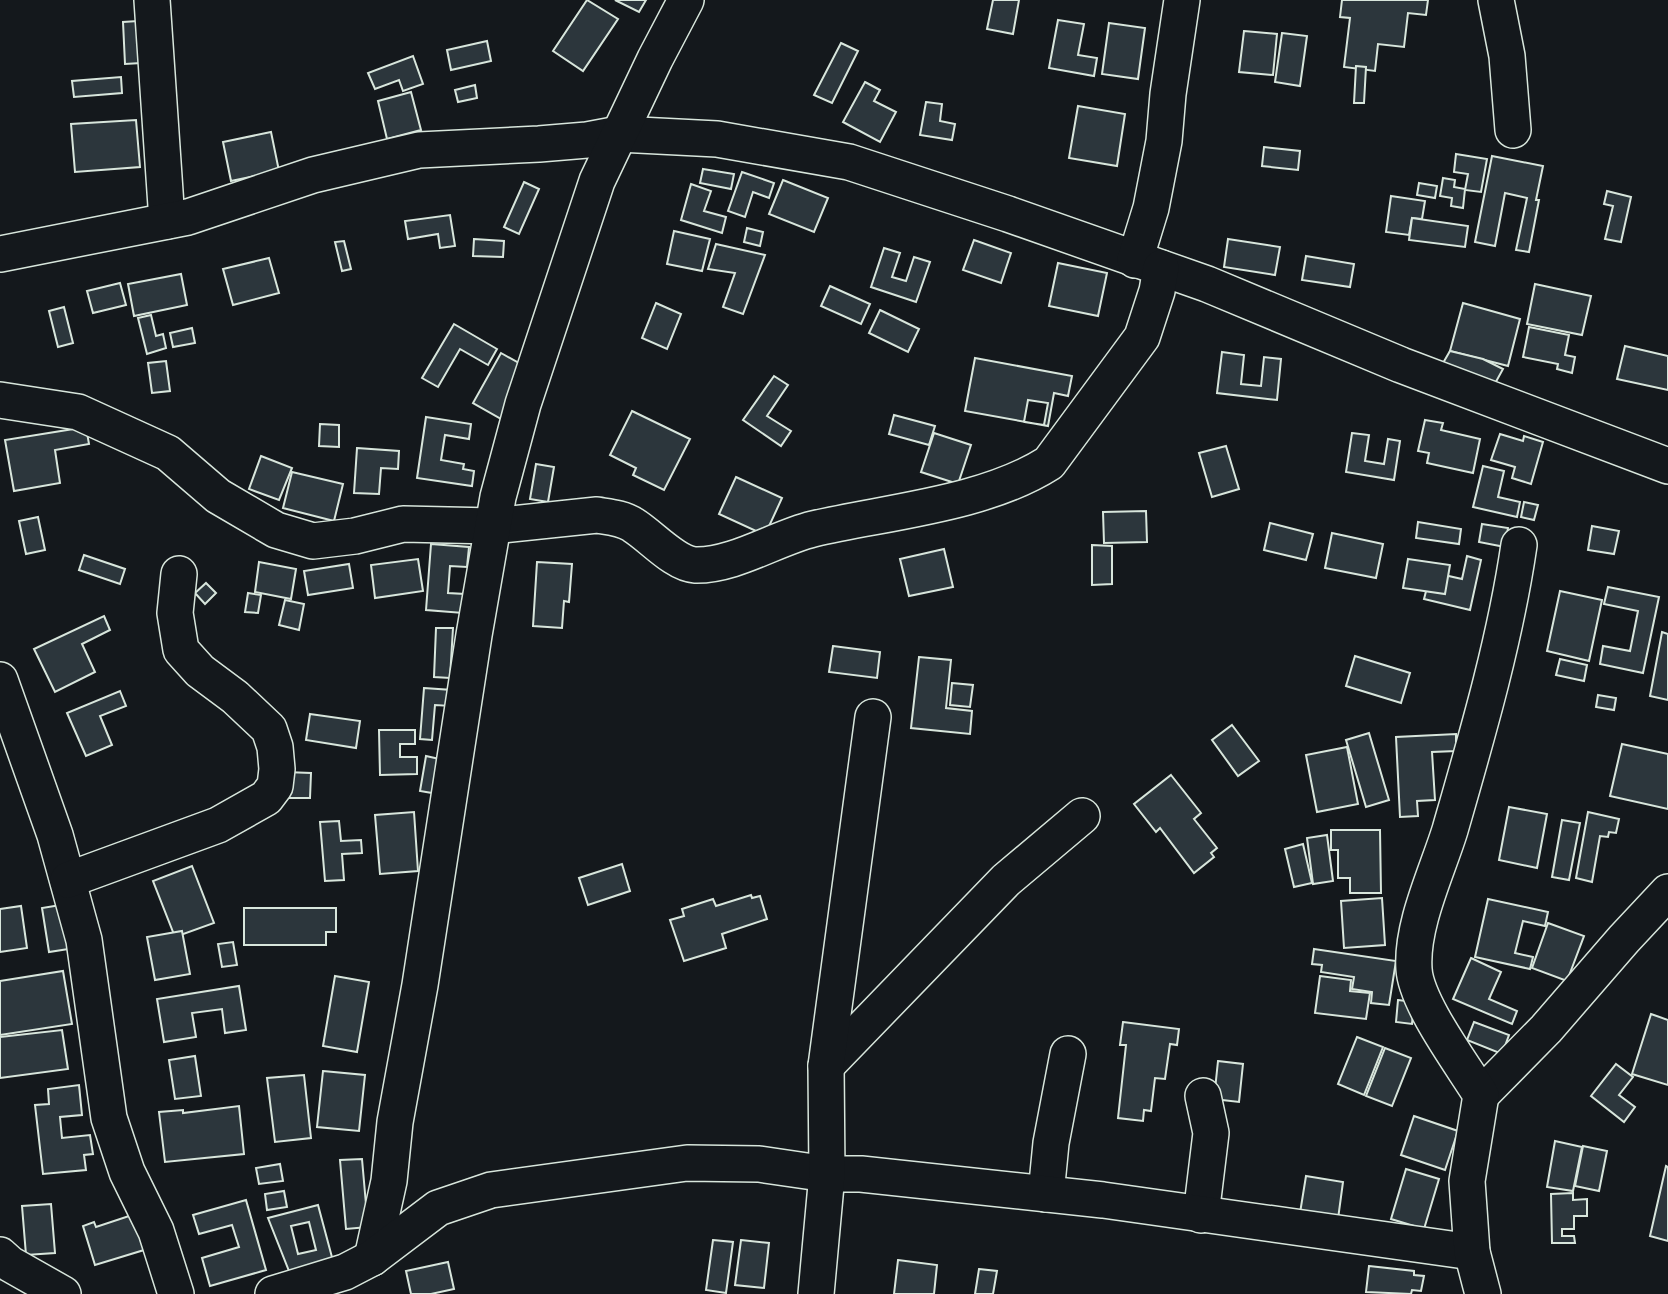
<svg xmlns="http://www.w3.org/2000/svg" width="1668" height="1294" font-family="'DejaVu Sans',sans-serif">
<rect width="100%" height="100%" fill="#14181c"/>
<!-- building -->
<g fill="#2c363c" stroke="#d8e6dc" stroke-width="2" fill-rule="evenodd">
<polygon points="587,0 618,19 583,71 553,51"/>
<polygon points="615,0 646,0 639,12"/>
<polygon points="993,0 1019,0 1013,34 987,29"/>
<polygon points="1342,0 1428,0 1426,15 1408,13 1404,47 1378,44 1375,71 1344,67 1350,18 1340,17"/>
<polygon points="1058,20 1084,24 1078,55 1097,58 1094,76 1049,68"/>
<polygon points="138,21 141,63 125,64 123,22"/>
<polygon points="1109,23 1145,28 1138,79 1102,74"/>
<polygon points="1244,31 1277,34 1273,75 1239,72"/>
<polygon points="1282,33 1307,36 1300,86 1275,82"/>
<polygon points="487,41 491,61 451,70 447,50"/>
<polygon points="841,43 858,51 832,103 814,95"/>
<polygon points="413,56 423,84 403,91 399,80 375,89 368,73"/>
<polygon points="1356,66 1366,67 1364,103 1354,103"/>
<polygon points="121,77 122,93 74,97 72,81"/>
<polygon points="865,82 880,90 874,101 896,112 880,142 843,122"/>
<polygon points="475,85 477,98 458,102 455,90"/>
<polygon points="411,92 421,130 387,139 378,101"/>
<polygon points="926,102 942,104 940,121 955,124 952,140 920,135"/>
<polygon points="1078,106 1125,114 1117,166 1069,158"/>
<polygon points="136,120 140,167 75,172 71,124"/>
<polygon points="271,132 279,171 231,181 223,142"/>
<polygon points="1264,147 1300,151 1298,170 1262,166"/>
<polygon points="1456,154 1487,159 1481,192 1465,190 1468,174 1454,172"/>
<polygon points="1492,156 1543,166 1536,200 1539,200 1529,252 1516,250 1527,198 1505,193 1495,246 1475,242"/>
<polygon points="703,169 734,174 731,189 700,183"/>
<polygon points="742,172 774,183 769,198 753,192 745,217 728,211"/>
<polygon points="1443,178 1455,180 1454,187 1465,189 1463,208 1451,206 1452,198 1440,196"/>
<polygon points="783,180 828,198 814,232 769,214"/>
<polygon points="524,182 539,189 519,234 504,227"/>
<polygon points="1419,183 1437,186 1435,198 1417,195"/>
<polygon points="691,184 711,191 704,211 726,217 722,233 681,220"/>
<polygon points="1607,191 1631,197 1621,242 1605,239 1613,206 1604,204"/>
<polygon points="1391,196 1425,201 1422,219 1412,218 1409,235 1386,232"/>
<polygon points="450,215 455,246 440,248 438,234 408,239 405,221"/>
<polygon points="1412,218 1468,226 1465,247 1409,240"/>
<polygon points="747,228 763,232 760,246 744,242"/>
<polygon points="674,231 710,239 702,271 667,264"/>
<polygon points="474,239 504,241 503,257 473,256"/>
<polygon points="1228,239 1280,247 1275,275 1224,267"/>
<polygon points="974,240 1011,253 1001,283 963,270"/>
<polygon points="344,241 351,269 342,271 335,242"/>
<polygon points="716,244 765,255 743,314 723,307 735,273 708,269"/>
<polygon points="884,248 900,253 892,277 906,281 914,257 930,262 916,302 871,287"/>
<polygon points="1306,256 1354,264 1350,287 1302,280"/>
<polygon points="269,258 279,293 233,305 223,269"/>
<polygon points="1058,263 1107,273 1098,316 1049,306"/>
<polygon points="181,274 187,305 134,316 128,284"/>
<polygon points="120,283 126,305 93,313 87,291"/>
<polygon points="1535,284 1591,296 1582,335 1527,324"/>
<polygon points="830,286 870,304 861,324 821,306"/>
<polygon points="656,303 681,314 667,349 642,338"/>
<polygon points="1463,303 1520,319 1508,366 1450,351"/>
<polygon points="64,307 73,343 58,347 49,311"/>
<polygon points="880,310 919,329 908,352 869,333"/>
<polygon points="151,315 156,336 163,334 166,348 147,354 138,318"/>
<polygon points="454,324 497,349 488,365 460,349 438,387 422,378"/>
<polygon points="1529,327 1569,335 1565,355 1575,357 1572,373 1557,369 1558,364 1523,357"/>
<polygon points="192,328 195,343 173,347 170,333"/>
<polygon points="1625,346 1668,356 1668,390 1617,379"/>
<polygon points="1450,351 1483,359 1503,369 1492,389 1443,363"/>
<polygon points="1222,352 1244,355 1241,384 1261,386 1264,357 1281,359 1277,400 1217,393"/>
<polygon points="501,353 526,367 503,420 473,403"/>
<path d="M975,358L1072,376L1068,396L1054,393L1048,426L965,411ZM1028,400L1048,403L1044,425L1024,422Z"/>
<polygon points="166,361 170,391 152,393 148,363"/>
<polygon points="774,376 788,385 767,416 791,431 781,446 743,420"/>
<polygon points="632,411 690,439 664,490 633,475 636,468 610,455"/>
<polygon points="894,415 935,426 929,445 889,434"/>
<polygon points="426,417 471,424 469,439 445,435 441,460 464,464 463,469 474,471 472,486 417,478"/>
<polygon points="1425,420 1443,423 1441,430 1480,439 1473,473 1427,463 1429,453 1418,451"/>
<polygon points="320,424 339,425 339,447 319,446"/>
<polygon points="86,427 89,444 55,450 60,483 14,491 5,440"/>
<polygon points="934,433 971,445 958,484 921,472"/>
<polygon points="1352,433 1369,435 1365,461 1384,464 1388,439 1400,441 1394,480 1346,472"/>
<polygon points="1500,434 1523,441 1524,436 1543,442 1531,484 1512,478 1515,467 1491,460"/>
<polygon points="1226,446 1239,489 1212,497 1199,453"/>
<polygon points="357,448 399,451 398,469 381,468 379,494 354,493"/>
<polygon points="261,456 292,468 279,500 249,489"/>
<polygon points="536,464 554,467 548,502 530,499"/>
<polygon points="1483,466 1504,471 1498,497 1520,502 1517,517 1473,507"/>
<polygon points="292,472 343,484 334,521 283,508"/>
<polygon points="736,477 782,498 765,535 719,514"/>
<polygon points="1524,502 1538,505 1534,520 1521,517"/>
<polygon points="1146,511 1147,542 1104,543 1103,512"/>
<polygon points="38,517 45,550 26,554 19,521"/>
<polygon points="1418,522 1461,529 1459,544 1416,538"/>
<polygon points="1270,523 1313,534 1306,560 1264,550"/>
<polygon points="1482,524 1508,528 1505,547 1479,542"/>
<polygon points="1592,526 1619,531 1614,554 1588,550"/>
<polygon points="1332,533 1383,544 1376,578 1325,568"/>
<polygon points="431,544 469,547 467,567 450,566 448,593 465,594 463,613 426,610"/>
<polygon points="1092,545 1112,546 1112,584 1092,585"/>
<polygon points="944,549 953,587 909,596 900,559"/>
<polygon points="84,555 125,569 120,584 79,570"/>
<polygon points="1467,556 1481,560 1470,610 1424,599 1431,572 1462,579"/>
<polygon points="418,559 423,591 375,598 371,565"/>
<polygon points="1408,559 1450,565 1445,594 1403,588"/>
<polygon points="259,562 296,569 291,599 255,592"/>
<polygon points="537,562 572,564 569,602 564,601 562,628 533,626"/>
<polygon points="349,564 353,588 308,595 304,571"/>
<polygon points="206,583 216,593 205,604 195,593"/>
<polygon points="1608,587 1659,597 1643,673 1600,664 1603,646 1630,651 1638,611 1604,604"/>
<polygon points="1560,591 1602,600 1589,661 1547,651"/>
<polygon points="248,593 261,595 258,613 245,612"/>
<polygon points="285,600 304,604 299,630 279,625"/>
<polygon points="104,616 110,630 82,644 95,672 55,692 34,649"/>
<polygon points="436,628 453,628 450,678 434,677"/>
<polygon points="1662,632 1668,634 1668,700 1650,696"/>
<polygon points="833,646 880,652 877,678 829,672"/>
<polygon points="1355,656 1410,673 1401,703 1346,686"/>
<polygon points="919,657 951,660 946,708 972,711 970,734 911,728"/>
<polygon points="1560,659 1587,665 1584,681 1556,675"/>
<polygon points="952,683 973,685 970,707 950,705"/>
<polygon points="424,688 452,690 451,706 435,705 432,740 420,739"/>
<polygon points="120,691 126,706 100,716 112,745 86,756 67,713"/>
<polygon points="1598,695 1616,698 1614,710 1596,707"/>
<polygon points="310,714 360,721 356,748 306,740"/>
<polygon points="1232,725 1259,761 1238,776 1212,740"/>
<polygon points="379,730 415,730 415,744 400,744 400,757 417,757 417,774 380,775"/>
<polygon points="1369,733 1389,800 1366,807 1346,740"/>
<polygon points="1456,734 1456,751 1432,752 1435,800 1417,801 1418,816 1400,817 1396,737"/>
<polygon points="1622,744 1668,754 1668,809 1610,796"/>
<polygon points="1347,747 1358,804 1317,812 1306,755"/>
<polygon points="426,756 444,760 438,794 420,791"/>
<polygon points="285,772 311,773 310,798 285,798"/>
<polygon points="1171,775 1201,813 1194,819 1217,848 1211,853 1214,857 1194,873 1160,828 1156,832 1134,804"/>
<polygon points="1509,807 1547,814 1537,868 1499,860"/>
<polygon points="414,812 418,871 380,874 375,815"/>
<polygon points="1588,812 1619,819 1616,833 1609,832 1608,837 1600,836 1592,882 1576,878"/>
<polygon points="1562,820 1580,823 1569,880 1552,877"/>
<polygon points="339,821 341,841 361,840 362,853 342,854 344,880 325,881 320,822"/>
<polygon points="1331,830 1380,830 1381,893 1350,893 1350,878 1338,878 1338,850 1331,850"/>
<polygon points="1327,835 1333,881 1313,884 1307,838"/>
<polygon points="1303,844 1312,883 1294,887 1285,849"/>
<polygon points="622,864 630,891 588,905 579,878"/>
<polygon points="192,866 214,923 175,937 153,881"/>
<polygon points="751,895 752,898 760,896 767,919 722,934 726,948 684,961 670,920 684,916 682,909 713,899 716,906"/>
<polygon points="1382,898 1385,945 1344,948 1341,901"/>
<polygon points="1488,899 1548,912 1545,926 1523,921 1515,953 1533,957 1530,969 1475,957"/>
<polygon points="67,904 75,948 49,952 42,908"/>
<polygon points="21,906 27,948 0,952 0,909"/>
<polygon points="244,908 336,908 336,932 326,932 326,945 244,945"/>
<polygon points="1548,923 1584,936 1567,981 1532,968"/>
<polygon points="182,931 190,974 155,980 147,937"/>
<polygon points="233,942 237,965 222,967 218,944"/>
<polygon points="1314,949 1396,961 1389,1005 1371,1003 1372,992 1352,989 1354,977 1321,972 1322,965 1312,964"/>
<polygon points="1471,958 1501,972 1489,999 1517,1011 1512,1024 1453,999"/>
<polygon points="63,971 72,1024 0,1035 0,981"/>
<polygon points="335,976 369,982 357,1052 323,1046"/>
<polygon points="1320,976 1351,980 1350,991 1370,993 1366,1019 1315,1013"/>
<polygon points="239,986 246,1030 225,1033 222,1009 192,1013 196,1037 164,1042 157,999"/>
<polygon points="1398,1000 1414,1002 1412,1024 1396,1022"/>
<polygon points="1651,1014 1668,1020 1668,1085 1632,1074"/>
<polygon points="1123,1022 1179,1029 1177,1045 1170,1044 1165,1079 1155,1078 1151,1111 1144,1110 1143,1121 1118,1118 1126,1045 1120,1045"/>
<polygon points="1474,1022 1509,1035 1502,1054 1467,1040"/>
<polygon points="62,1030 68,1069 0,1078 0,1037"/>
<polygon points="1357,1037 1383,1047 1364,1095 1338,1084"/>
<polygon points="1385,1048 1411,1058 1392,1106 1366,1096"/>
<polygon points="195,1056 201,1096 175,1099 169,1060"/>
<polygon points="1218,1061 1243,1064 1239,1102 1214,1099"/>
<polygon points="1616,1064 1633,1077 1619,1095 1635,1107 1624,1122 1591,1096"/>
<polygon points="323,1071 365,1075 359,1131 317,1127"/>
<polygon points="304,1075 311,1138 275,1142 267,1078"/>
<polygon points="79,1085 82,1115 60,1117 62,1138 90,1135 93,1154 84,1155 86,1170 43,1174 35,1105 49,1104 48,1089"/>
<polygon points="239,1106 244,1154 165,1162 159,1112 183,1110 183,1113"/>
<polygon points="1414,1116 1458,1131 1445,1170 1401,1155"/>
<polygon points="1555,1141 1582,1147 1573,1191 1547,1187"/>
<polygon points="1583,1146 1607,1151 1599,1191 1575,1186"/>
<polygon points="362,1159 368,1227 346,1229 340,1160"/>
<polygon points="280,1164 283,1181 259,1184 256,1168"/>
<polygon points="1666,1166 1668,1167 1668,1241 1650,1236"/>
<polygon points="1406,1169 1439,1179 1424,1229 1391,1219"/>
<polygon points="1306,1176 1343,1182 1338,1219 1300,1213"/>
<polygon points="284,1191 287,1207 267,1210 265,1194"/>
<polygon points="1573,1193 1573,1200 1587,1199 1587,1216 1574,1216 1574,1229 1562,1229 1562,1236 1574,1236 1575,1243 1552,1243 1551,1194"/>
<polygon points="246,1200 266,1270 210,1286 202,1258 239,1247 232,1225 199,1234 193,1215"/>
<polygon points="51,1204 55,1253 26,1255 22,1206"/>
<path d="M318,1205L333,1261L289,1271L268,1218ZM309,1222L316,1250L298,1254L291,1226Z"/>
<polygon points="132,1215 144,1250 95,1265 83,1226 94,1222 96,1227"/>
<polygon points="713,1240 733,1242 726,1293 706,1290"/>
<polygon points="741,1240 769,1243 764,1288 735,1285"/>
<polygon points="898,1260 937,1265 934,1294 894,1294"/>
<polygon points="448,1262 454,1289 431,1294 411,1294 406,1271"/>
<polygon points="1369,1266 1414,1271 1414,1275 1424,1276 1421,1291 1412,1290 1411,1294 1366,1292"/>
<polygon points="979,1269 997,1271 993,1294 975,1294"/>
</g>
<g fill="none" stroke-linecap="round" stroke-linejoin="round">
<!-- minor casing -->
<g stroke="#d8e6dc" stroke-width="38">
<g id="minor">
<polyline points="152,0 167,221"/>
<polyline points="1496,0 1507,56 1513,130"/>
<polyline points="0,254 188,217 313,175 419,150 539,144 587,140 619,134 717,139 849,162 1008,214 1207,284 1401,365 1668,466"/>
<polyline points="1135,260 1151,208 1164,141 1168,94 1182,0"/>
<path d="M0,400L78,412L168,453L218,496L276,530L313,541L355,536L403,524L493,526L597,515C609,517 623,518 633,525C651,536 675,564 695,565C734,566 776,538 813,529C886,512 985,504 1049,463L1142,337L1157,291L1161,268"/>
<polyline points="0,680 55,835 84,940 109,1118 127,1172 156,1231 176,1294"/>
<polyline points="68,880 218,825 266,798 275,786 277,769 275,747 269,729 235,697 200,671 181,650 175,613 179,574"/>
<polyline points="826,1066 1006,880 1082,816"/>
<polyline points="1481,1095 1546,1029 1624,939 1668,892"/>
<polyline points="1046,1194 1051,1143 1068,1054"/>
<polyline points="1201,1215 1211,1133 1203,1096"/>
<polyline points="0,1255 10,1264 63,1294"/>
<polyline points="372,1258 389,1181 395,1122 420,985 474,635 498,497 523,404 597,181 655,59 686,0"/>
<polyline points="273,1294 345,1272 372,1258 438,1208 491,1190 687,1163 759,1164 827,1174 861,1174 1103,1200 1472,1252"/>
<polyline points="816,1294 827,1174 826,1066 873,717"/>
<path d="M1483,1294L1472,1252L1467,1181L1481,1095C1462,1064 1416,1003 1414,969C1411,925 1437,872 1450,830C1477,736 1505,641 1519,545"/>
</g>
</g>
<!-- minor -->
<use href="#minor" stroke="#14181c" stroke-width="35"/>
</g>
</svg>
